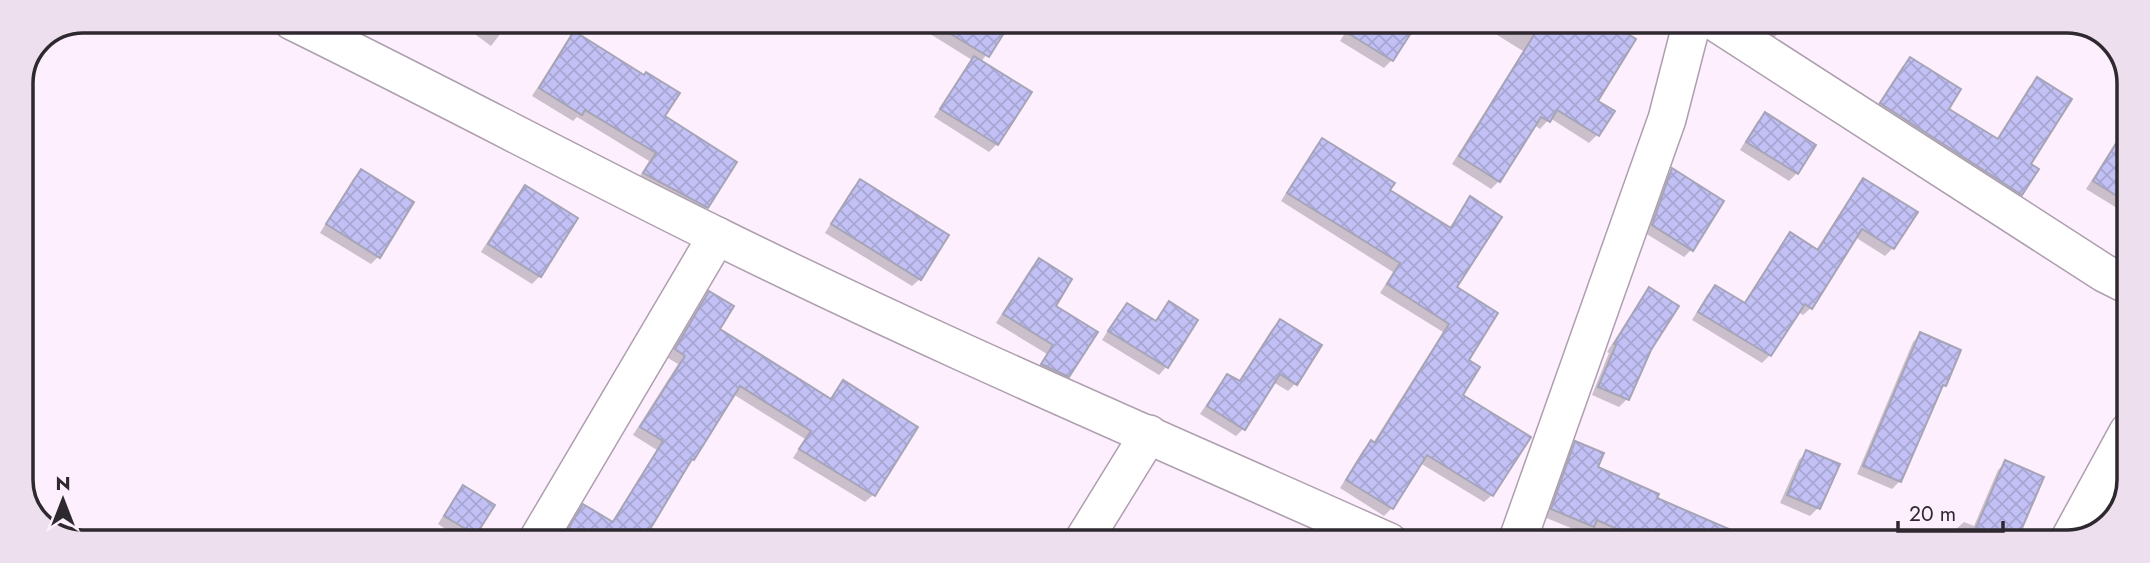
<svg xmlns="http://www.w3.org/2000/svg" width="2150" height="563" font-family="Jost,sans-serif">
<defs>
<pattern id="building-cross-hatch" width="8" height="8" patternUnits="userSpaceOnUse" patternTransform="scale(1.75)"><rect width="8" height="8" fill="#c2c0f4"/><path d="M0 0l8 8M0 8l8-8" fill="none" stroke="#a7a5d2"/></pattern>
</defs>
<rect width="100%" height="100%" fill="#feeffe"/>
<!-- shadow -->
<g fill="#0003">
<polygon points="105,21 126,21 118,30"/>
<polygon points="457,21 510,21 491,46"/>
<polygon points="874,22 898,22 889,31"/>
<polygon points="911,22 998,22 1006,27 981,62 997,144 989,152 934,117 972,60"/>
<polygon points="1352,22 1416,22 1392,60 1384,68 1340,41"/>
<polygon points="1476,22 1605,22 1634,40 1595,101 1612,112 1597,135 1589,143 1550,118 1540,129 1534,125 1499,181 1491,189 1452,164 1523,51"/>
<polygon points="1734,22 1786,22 1769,45"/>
<polygon points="574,33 662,117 707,207 699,215 637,181 649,161 577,117 573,121 532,96 567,41"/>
<polygon points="1910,59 1946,110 1996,140 2029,87 2037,79 2028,165 2021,194 2013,202 1873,112 1902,67"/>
<polygon points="1765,115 1814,145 1797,173 1789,181 1740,150 1757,122"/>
<polygon points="2128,123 2128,211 2125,213 2086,189"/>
<polygon points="1322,140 1388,190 1449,228 1471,199 1454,288 1467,360 1460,395 1492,495 1484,502 1420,463 1392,508 1384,516 1340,488 1363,450 1371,442 1373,443 1443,332 1380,293 1393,272 1281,201 1315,148"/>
<polygon points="361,171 378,257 371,264 320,233 353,179"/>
<polygon points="1672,171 1691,250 1684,257 1645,233 1664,178"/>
<polygon points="1864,180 1893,248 1885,256 1855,237 1811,308 1803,315 1798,312 1770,355 1762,363 1692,320 1707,295 1715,287 1743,304 1783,242 1791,234 1816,250 1856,188"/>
<polygon points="860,181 920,279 912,286 825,233 852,189"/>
<polygon points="525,188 540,276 532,284 481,252 517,195"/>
<polygon points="1039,260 1053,306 1068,376 1060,384 1035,373 1047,354 996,323 1031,268"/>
<polygon points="1650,289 1649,349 1627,399 1619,407 1592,395 1609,353 1607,352 1642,297"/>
<polygon points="709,293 717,330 829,400 843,382 873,495 865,502 793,458 805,439 733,394 649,526 672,541 560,541 576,514 584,506 611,523 657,450 633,435 678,364 668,358 702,301"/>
<polygon points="1169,303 1195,320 1166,367 1159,375 1102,340 1119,313 1127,305 1154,322"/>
<polygon points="1280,321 1296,383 1288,391 1273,382 1243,429 1236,436 1200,414 1220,384 1228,376 1238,382 1272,329"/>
<polygon points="1921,334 1944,385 1939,391 1900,481 1892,489 1857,474 1913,342"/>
<polygon points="1575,443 1595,468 1719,542 1579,542 1583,533 1544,517 1568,451"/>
<polygon points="1807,452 1818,508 1810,516 1780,503 1799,460"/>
<polygon points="2006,462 2014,542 1951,542 1956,529 1964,522 1974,526 1998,470"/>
<polygon points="464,488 492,506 470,541 436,541 444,528 438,524 456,495"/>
</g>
<!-- building -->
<g fill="url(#building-cross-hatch)" stroke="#a6a5b8" stroke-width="2">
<polygon points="931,22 1011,22 989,57"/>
<polygon points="1330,22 1418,22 1393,61"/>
<polygon points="1542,22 1609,22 1636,39 1598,101 1615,111 1599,136 1557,110 1550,122 1541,117 1500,182 1459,156"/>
<polygon points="574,31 644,75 646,72 680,93 665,116 737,162 708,208 643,173 656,153 585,110 582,115 539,88"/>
<polygon points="974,56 1032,92 998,145 940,109"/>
<polygon points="1910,57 1961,89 1949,109 1998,139 2037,77 2072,99 2031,164 2039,169 2022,195 1880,103"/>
<polygon points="1765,112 1816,145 1798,174 1746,142"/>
<polygon points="2128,124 2128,203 2093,181"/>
<polygon points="1322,138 1395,183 1390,190 1451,228 1470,196 1502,217 1457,287 1498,313 1469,360 1480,367 1463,395 1531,437 1493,496 1427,455 1393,509 1346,480 1371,440 1375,443 1449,324 1387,284 1400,263 1287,193"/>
<polygon points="1672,168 1724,201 1693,251 1652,225"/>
<polygon points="361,169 414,202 380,258 326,224"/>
<polygon points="1863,178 1918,212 1894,249 1862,229 1812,309 1805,304 1771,356 1698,312 1715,285 1745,303 1790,232 1818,250"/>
<polygon points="860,179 949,235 921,280 831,224"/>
<polygon points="525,185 578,218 541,277 488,244"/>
<polygon points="1039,258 1072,279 1056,306 1098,332 1069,377 1041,364 1053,345 1003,314"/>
<polygon points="1649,287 1679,306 1651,350 1629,400 1598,387 1616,345 1614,344"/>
<polygon points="709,291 734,306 720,329 831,399 843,380 918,427 875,496 799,449 811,431 740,386 694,460 692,459 643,541 561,541 583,504 613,522 663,441 640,427 685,356 675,349"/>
<polygon points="1169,301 1198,320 1168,368 1108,331 1127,303 1156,321"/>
<polygon points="1280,319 1322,345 1297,385 1280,374 1245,430 1207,406 1227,374 1240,381"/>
<polygon points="1920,332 1961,350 1946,386 1943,385 1901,482 1863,466"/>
<polygon points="1575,441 1604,453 1598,467 1659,494 1657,498 1759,542 1646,542 1597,520 1594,527 1551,509"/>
<polygon points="1806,450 1840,464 1820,509 1787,495"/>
<polygon points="2005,460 2044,477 2016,542 1970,542"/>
<polygon points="463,485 495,505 476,535 444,516"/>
</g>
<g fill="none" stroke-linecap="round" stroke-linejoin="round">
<!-- street casing -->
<g stroke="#ad9fae" stroke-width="40">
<g id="street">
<path d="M292,21C435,91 575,166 717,236C937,345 1164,441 1389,542"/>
<polyline points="1715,22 2104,273 2128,285"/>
<polyline points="537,541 717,236"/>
<polyline points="1083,541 1149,434"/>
<polyline points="1517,542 1667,119 1692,22"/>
<polyline points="2068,542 2128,432"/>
</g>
</g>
<!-- street -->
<use href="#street" stroke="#fff" stroke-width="37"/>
</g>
<!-- crop -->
<path d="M0 0H2150V563H0ZM83 33H2067A50 50 0 0 1 2117 83V480A50 50 0 0 1 2067 530H83A50 50 0 0 1 33 480V83A50 50 0 0 1 83 33Z" fill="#eddfed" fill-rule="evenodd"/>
<path fill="none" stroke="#2e292f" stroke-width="3.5" d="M83 33H2067A50 50 0 0 1 2117 83V480A50 50 0 0 1 2067 530H83A50 50 0 0 1 33 480V83A50 50 0 0 1 83 33Z"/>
<!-- north arrow -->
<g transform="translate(63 500)" stroke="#feeffe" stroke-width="5" paint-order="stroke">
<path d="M0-5L12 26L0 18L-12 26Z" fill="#2e292f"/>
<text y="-10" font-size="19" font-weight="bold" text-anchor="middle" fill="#2e292f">N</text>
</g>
<!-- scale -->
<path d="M1898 521v10h105v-10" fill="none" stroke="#2e292f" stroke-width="3.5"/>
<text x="1909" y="521" font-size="21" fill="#2e292f" stroke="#feeffe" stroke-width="5" paint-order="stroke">20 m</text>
</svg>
